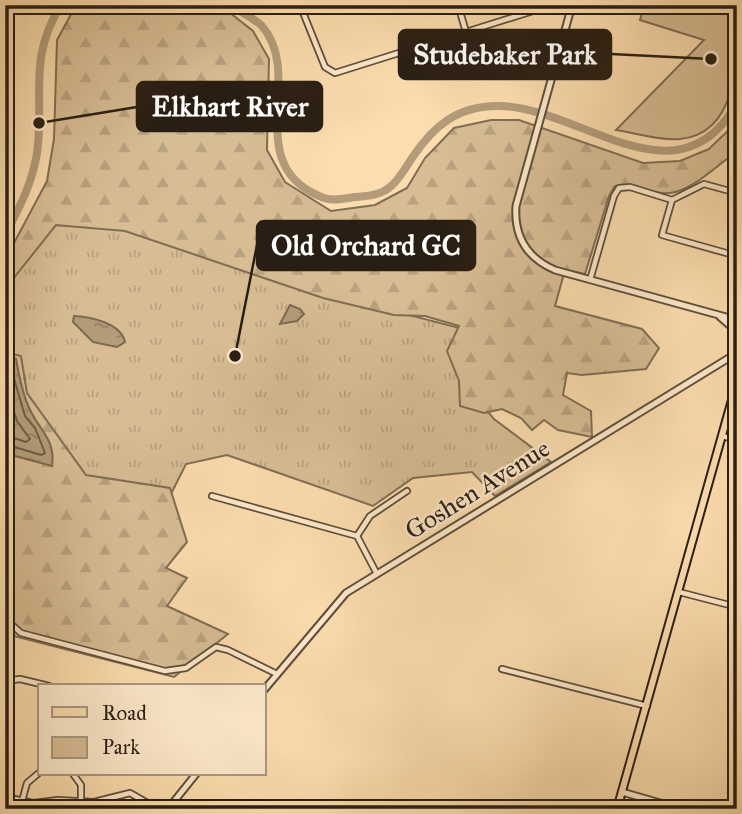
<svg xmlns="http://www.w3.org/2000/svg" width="742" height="814" font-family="'IM FELL Great Primer',serif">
<defs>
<pattern id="grass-tufts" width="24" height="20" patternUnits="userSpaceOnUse" patternTransform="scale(1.75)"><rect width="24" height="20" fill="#d8bd94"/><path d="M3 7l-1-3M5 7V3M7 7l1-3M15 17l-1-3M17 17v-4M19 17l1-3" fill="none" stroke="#b9a27f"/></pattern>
<pattern id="forest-firs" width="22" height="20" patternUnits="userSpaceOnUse" patternTransform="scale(1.75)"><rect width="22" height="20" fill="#d8bd94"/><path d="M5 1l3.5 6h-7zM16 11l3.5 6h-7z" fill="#b9a27f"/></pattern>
<pattern id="water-ripples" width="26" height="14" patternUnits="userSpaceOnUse" patternTransform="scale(1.75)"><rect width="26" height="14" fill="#b49c7a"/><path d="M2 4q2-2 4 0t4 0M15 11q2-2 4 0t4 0" fill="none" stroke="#927f63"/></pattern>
</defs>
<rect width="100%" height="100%" fill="#fcddaf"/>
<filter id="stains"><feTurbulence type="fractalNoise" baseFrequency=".00286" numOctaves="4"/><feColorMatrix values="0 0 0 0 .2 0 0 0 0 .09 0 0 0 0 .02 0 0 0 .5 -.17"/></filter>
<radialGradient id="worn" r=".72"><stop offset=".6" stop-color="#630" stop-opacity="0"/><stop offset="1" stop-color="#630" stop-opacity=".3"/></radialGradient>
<!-- grass -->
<polygon fill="url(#grass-tufts)" stroke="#806e54" stroke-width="2" points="56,225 131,227 340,297 463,329 466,384 494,419 551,462 495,496 472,472 413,478 373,506 227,455 186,464 169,498 69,491 5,421 5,280"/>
<!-- forest -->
<g fill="url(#forest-firs)" stroke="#806e54" stroke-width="2">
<path d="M76,5H220L253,31L269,59L267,150L285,182L331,211L375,205L407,188L425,158L454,128L491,120H519L643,163L680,161L709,149L737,122V157L731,156C714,168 691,191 670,193C651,195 634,183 615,186L609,196L585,274L565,270L555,306L642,329L659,348L646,369L582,375L567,373L563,395L591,411L592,437L558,430L544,420L532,430L521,418L502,409L484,413L460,406L459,381L447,351L459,326L425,316L394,315L323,298L125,231L56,225L5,289V260L47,181L54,139L57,40Z"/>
<polygon points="5,352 21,356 27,393 86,475 170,488 187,542 166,568 187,578 167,606 228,634 174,677 14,636 5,645"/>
</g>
<!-- green -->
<path fill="#d8bd94" stroke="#806e54" stroke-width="2" d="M644,5H737C737,50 742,133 680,139C660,141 635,133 616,130L704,40L640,20Z"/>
<!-- water -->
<g fill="url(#water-ripples)" stroke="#7c6a51" stroke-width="2">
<polygon points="290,305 300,309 304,314 297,321 280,324"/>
<path d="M74,316C91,317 121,323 125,342L117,347L93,342L73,322Z"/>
<path d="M5,354L16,359C19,376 23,397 31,412C41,431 56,442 52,466L15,456L5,449Z"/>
</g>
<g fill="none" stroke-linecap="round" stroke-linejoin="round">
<!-- shore -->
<g stroke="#6e5d46" stroke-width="2">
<polyline points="5,362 10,365 25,416 35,428 45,453 41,455 5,444"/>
<polyline points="5,385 17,421 30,439 26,442 5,435"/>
</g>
<!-- river -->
<g stroke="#b49c7a" stroke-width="8">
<path d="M231,5C240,12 254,18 262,26C305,76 241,162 319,196C331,202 342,199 355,197C367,196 381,195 390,187C399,180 406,167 412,158C434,125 458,106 498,106C578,105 678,209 737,103"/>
<path d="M5,235C20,207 35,178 38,145C43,89 29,57 61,5"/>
</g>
<!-- minor casing -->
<g stroke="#5e4e3a" stroke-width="8">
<g id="minor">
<polyline points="300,5 325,67 335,73 552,5"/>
<polyline points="458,5 469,42 478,56 540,66"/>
<polyline points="672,200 662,235 737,256"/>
<polyline points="590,280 614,196 619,188 630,187 672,200 704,184 737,193"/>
<polyline points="722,436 737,440"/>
<polyline points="212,496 357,536 377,574"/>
<polyline points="357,536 370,516 407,491"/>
<polyline points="679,592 737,607"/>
<polyline points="5,619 21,633 165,671 186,668 216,647 228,650 277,674"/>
<polyline points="502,669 647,706"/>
<polyline points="5,681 20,679 49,686"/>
<polyline points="73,774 81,785 81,801"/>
<polyline points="5,797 33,803 58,800 94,802 130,793 158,809"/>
<polyline points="22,801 27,783 40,772"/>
</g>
</g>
<!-- tertiary casing -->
<g stroke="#5e4e3a" stroke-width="9">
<g id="tertiary">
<path d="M572,5L516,206C514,236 527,258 555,270L726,317L737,326"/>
<polyline points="720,317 737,332"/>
<polyline points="264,690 346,593 737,353"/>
<polyline points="622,792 681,809"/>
<polyline points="168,809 196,774"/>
</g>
</g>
<!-- primary casing -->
<g stroke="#291e13" stroke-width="10">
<g id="primary">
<polyline points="732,320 737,320"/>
<polyline points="617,809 737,382"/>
</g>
</g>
<!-- minor -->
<use href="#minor" stroke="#fde9cb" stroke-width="4.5"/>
<!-- tertiary -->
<use href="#tertiary" stroke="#fde9cb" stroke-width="5"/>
<!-- primary -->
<use href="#primary" stroke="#fcddaf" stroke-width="6"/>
</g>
<g text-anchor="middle" stroke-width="5" stroke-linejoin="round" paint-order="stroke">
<!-- street labels -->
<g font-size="26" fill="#291e13" stroke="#fde9cb">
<text transform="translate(477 489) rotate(-32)" y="9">Goshen Avenue</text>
</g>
</g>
<!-- callouts -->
<path fill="none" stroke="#291e13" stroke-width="2.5" d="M711 59L611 54M39 123L137 107M235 356L257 245"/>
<g fill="#291e13" stroke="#fde9cb" stroke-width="2.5">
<circle cx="711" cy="59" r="7"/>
<circle cx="39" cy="123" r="7"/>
<circle cx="235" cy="356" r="7"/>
</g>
<g fill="#291e13" stroke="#291e13" stroke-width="2.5">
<rect x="399" y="30" width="212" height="49" rx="7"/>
<rect x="137" y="82" width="185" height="49" rx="7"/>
<rect x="257" y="221" width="218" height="49" rx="7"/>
</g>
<g font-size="28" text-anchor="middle" font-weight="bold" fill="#fff">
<text x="505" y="64">Studebaker Park</text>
<text x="230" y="116">Elkhart River</text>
<text x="366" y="255">Old Orchard GC</text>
</g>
<!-- margin -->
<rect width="742" height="814" fill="none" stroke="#fcddaf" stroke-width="28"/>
<rect x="7" y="7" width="728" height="800" fill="none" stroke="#291e13" stroke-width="3.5"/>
<rect x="14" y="14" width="714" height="786" fill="none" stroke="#291e13" stroke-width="2"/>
<!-- legend -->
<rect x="38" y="684" width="228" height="91" fill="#fde9cb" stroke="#a89881" stroke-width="2"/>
<rect x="52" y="707" width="35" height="10" fill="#fcddaf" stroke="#a89881" stroke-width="2"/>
<text x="102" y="720" font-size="21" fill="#291e13">Road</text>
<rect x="52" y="737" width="35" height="21" fill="#d8bd94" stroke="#a89881" stroke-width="2"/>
<text x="102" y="754" font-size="21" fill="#291e13">Park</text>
<rect width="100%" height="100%" filter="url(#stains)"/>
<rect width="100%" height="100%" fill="url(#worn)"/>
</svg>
